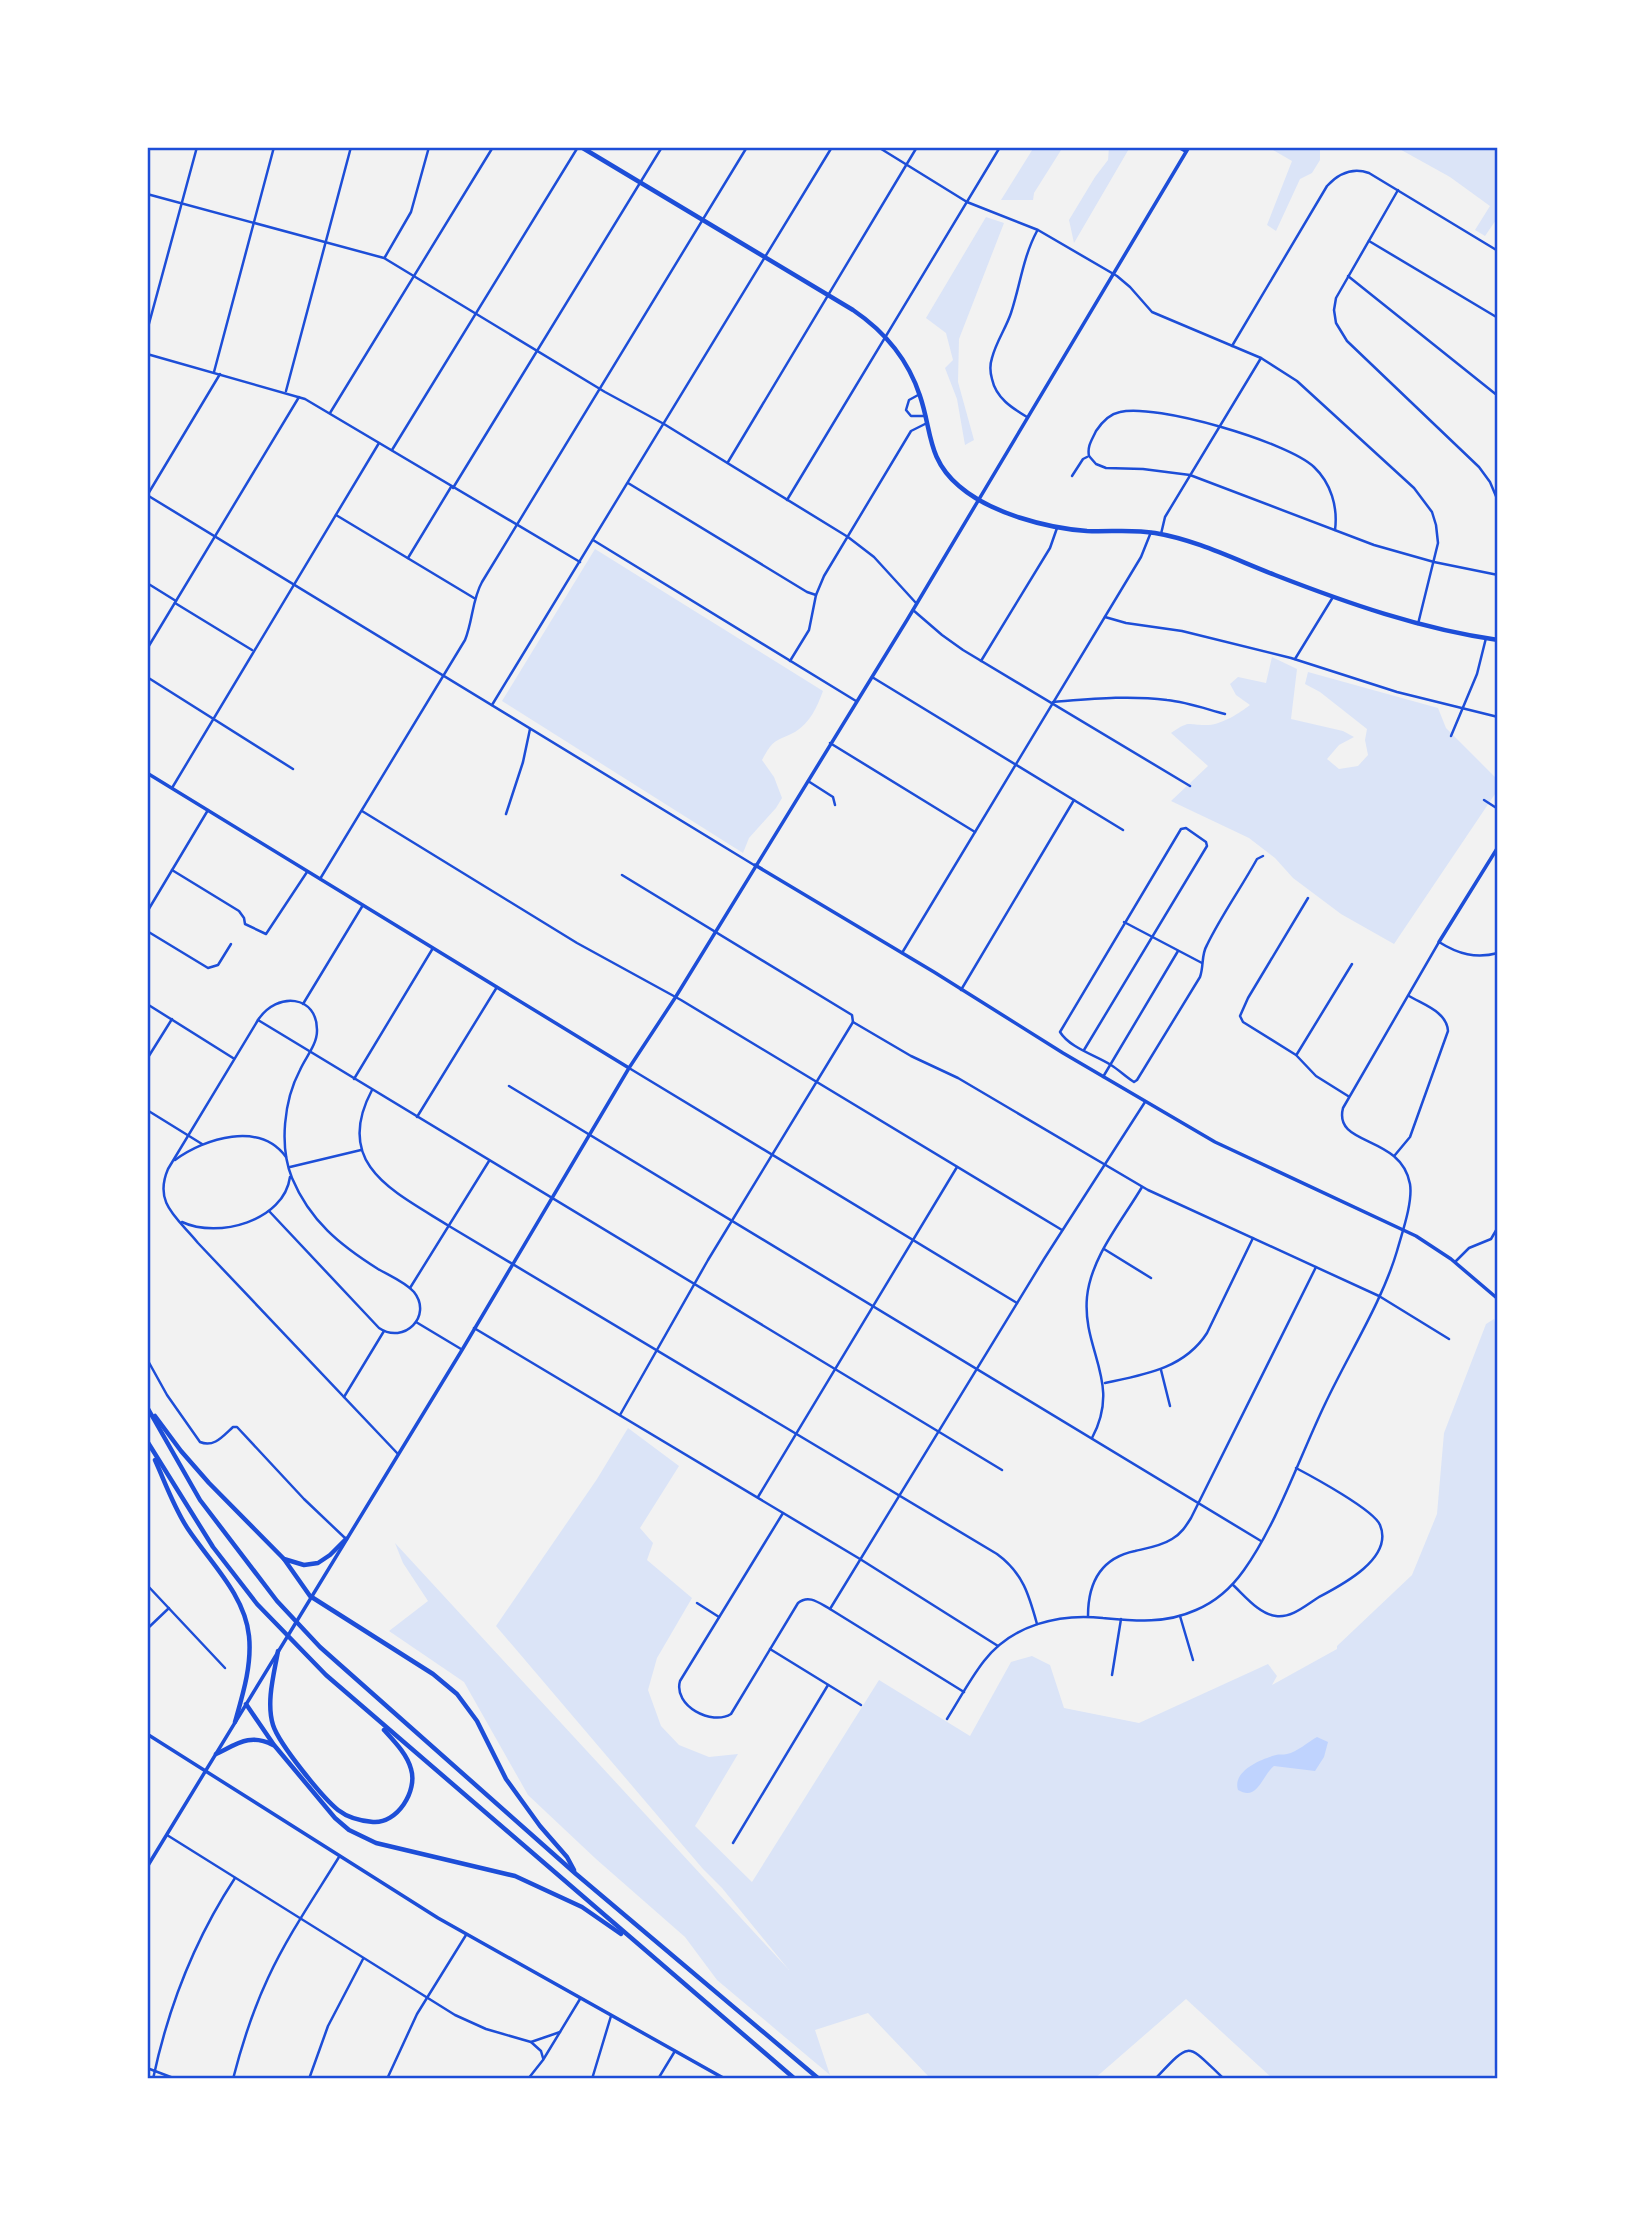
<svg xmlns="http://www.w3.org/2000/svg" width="1645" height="2226" font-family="Cabin,sans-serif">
<rect width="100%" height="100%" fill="#f2f2f2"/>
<!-- green -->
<g fill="#dbe4f7">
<polygon points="1034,147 1063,147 1034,193 1033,200 1001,200"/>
<polygon points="1109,147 1130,147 1074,243 1069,220 1095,177 1108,160"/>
<polygon points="1268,147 1320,147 1320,160 1312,173 1300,179 1276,231 1267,225 1292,161"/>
<polygon points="1396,147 1498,147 1498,217 1485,236 1475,230 1490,206 1450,177"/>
<polygon points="986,217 1004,223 959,339 958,382 974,440 965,445 957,399 945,368 953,360 946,333 926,318"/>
<path d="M595,549L823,691C817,707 810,723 795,732C775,742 774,738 762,760L774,777L782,798L776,808L749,838L743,853L502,701Z"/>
<path d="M1272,657L1297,669L1291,719L1343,731L1354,737L1339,745L1327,759L1339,769L1358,766L1368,755L1365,740L1367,729L1320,692L1305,684L1308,672L1438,708L1446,728L1495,777L1497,791L1394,944L1341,914L1293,878L1275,858L1249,838L1171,801L1208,766L1171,733C1192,719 1186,726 1209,725C1222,724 1240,713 1250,705L1236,695L1230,684L1238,677L1266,683Z"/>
<polygon points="1494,1319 1498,1333 1498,2057 1492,2079 1273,2079 1186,1999 1094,2079 931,2079 868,2013 815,2030 830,2075 717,1980 685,1937 596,1859 528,1795 464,1682 389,1631 428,1601 403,1563 395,1543 789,1970 722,1888 703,1869 496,1626 597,1479 628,1428 679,1466 640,1528 653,1543 647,1560 692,1598 657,1658 648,1690 661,1726 679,1745 709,1757 738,1754 695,1826 752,1882 879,1680 970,1736 1011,1662 1032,1656 1050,1665 1064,1708 1139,1723 1268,1664 1277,1676 1272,1685 1337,1649 1337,1646 1412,1575 1437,1514 1444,1433 1486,1324"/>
</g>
<!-- water -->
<path fill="#bfd3fe" d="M1317,1737L1328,1742L1324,1757L1315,1771L1274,1766C1262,1775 1258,1802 1238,1790C1232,1771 1261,1759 1276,1755C1279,1754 1283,1755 1287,1754C1297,1752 1308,1742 1317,1737Z"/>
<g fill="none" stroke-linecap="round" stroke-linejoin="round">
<!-- minor -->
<g stroke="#1d4ed8" stroke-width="2.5">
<polyline points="878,147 967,202 1038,230 1117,276 1130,287 1152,312 1261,358 1297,381 1414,488 1432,512 1436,525 1438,543 1418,624"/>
<polyline points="1177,147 1186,152"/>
<polyline points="1398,190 1336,298 1334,310 1336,323 1347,341 1479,467 1490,482 1498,501"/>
<polyline points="147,194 384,258 605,392 664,424 848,537 874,557 916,603"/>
<polyline points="1369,241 1498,318"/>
<polyline points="385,257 411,212 429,147"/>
<polyline points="1348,276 1498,396"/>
<polyline points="147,331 197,147"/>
<path d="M1232,346L1327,186C1339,173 1352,167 1369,173L1498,251"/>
<polyline points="147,354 305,399 580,562"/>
<polyline points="214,372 274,147"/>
<polyline points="286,391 351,147"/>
<polyline points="920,394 909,400 906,410 911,416 926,416"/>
<polyline points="330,413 493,147"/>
<path d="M1027,417C1012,408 996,398 992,379C990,372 990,364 992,358C996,342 1006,328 1011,313C1020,286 1023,257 1037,231"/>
<polyline points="392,450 578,147"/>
<polyline points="1089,456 1096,464 1106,468 1143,469 1190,475 1374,545 1434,562 1498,575"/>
<path d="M1089,456C1087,446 1092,440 1096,431C1102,422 1109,414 1120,412C1155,403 1288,442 1314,467C1331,483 1338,507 1335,530"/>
<polyline points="728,462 917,147"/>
<polyline points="1072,476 1083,459 1087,457"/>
<polyline points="628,483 807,592 816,595"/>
<polyline points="453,488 662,147"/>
<polyline points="148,494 220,374"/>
<polyline points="147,495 754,865"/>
<polyline points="787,500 1000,147"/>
<polyline points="336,515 474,598"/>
<polyline points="1161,534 1165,517 1261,358"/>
<polyline points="593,540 856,701"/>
<polyline points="408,558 451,487"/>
<polyline points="147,583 176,601"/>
<polyline points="175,603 252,650"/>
<polyline points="913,610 942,635 963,650 1190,786"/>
<polyline points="1105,617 1126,623 1182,631 1291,658 1397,692 1498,717"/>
<polyline points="147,649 299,397"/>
<polyline points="1295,659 1333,597"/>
<polyline points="790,661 809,630 816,595 824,576 911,431 927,423"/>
<polyline points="981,661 1050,548 1057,528"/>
<polyline points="147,677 293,769"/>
<polyline points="872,677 1123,830"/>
<path d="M1053,702C1091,699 1128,695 1167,700C1187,702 1206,709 1225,714"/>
<polyline points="492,705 832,147"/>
<polyline points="1451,736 1477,674 1486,638"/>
<polyline points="830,743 975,832"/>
<polyline points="808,781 833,797 835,805"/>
<polyline points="172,788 379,443"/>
<polyline points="1484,800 1498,809"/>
<polyline points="362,811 577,943 681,1000 1062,1230"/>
<polyline points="506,814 523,762 530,729"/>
<polyline points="172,870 239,911 244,918 245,924 266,934 307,872"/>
<polyline points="622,875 852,1015 853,1022 911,1056 958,1078 1148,1190 1379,1296 1449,1339"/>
<path d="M320,879L465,640C473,620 472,600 482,582L747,147"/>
<polyline points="1308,898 1248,998 1240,1016 1243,1022 1296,1055 1316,1076 1348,1096"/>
<polyline points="147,912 208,810"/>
<polyline points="1124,922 1202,963"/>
<polyline points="147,931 208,968 218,965 231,944"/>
<polyline points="902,953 1141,557 1151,532"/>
<polyline points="961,990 1074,800"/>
<polyline points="147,1004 233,1058"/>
<polyline points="303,1004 363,905"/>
<polyline points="258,1020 1002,1470"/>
<path d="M1084,1050L1207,846L1206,842L1186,828L1181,829L1060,1032C1070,1048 1095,1055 1111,1065C1119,1070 1126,1077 1134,1082L1137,1080L1200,977C1204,966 1201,955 1207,945C1221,916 1241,888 1257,859L1263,856"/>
<polyline points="1297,1054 1352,964"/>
<polyline points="147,1059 172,1019"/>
<polyline points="629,1068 1017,1303"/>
<polyline points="1103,1077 1178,951"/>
<polyline points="354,1079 433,948"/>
<polyline points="509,1086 1261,1541"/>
<path d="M372,1090C332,1165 395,1192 449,1226L997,1554C1023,1573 1029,1595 1037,1624"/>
<polyline points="147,1110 202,1144"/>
<polyline points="417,1117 497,987"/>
<path d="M1395,1155L1410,1137L1448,1031C1447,1012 1424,1005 1409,996"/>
<path d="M175,1160C205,1138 260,1121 286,1157"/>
<polyline points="290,1167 361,1150"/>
<path d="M269,1211L379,1328C404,1345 433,1316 414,1292C405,1282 390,1276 378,1269C340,1245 310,1221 292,1178C279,1146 284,1100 300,1070C305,1058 317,1045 317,1031C318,995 277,991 258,1020L168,1169C153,1204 178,1218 198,1243L398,1454"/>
<path d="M182,1222C218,1239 284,1221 290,1177"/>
<polyline points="1104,1249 1151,1278"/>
<polyline points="1455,1262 1469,1248 1491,1239 1498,1227"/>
<polyline points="410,1288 489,1161"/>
<polyline points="416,1322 461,1349"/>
<polyline points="474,1328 860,1559 998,1646"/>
<path d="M147,1359L167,1395L200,1442C214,1448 223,1436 233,1427H237L304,1499L345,1538"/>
<polyline points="1161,1370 1170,1406"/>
<path d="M1105,1383C1143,1375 1184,1369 1207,1333L1253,1238"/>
<polyline points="344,1397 384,1331"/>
<polyline points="620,1415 708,1260 853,1022"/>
<path d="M1092,1438C1122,1382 1082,1351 1087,1297C1091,1257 1122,1221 1142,1187"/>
<polyline points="758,1497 957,1167"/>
<path d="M783,1513L680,1681C673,1706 712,1726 731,1714L798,1603C809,1594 819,1603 830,1609L964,1692"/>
<polyline points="147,1585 225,1668"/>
<path d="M1233,1585C1245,1596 1259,1614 1276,1616C1292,1618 1306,1605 1319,1597C1342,1585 1394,1558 1380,1525C1374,1510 1313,1477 1296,1468"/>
<polyline points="697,1603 719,1617"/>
<polyline points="830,1609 1044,1259 1145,1102"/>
<path d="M1088,1616C1088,1583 1101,1558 1135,1551C1148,1548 1161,1546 1172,1539C1181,1534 1186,1526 1191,1518L1316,1267"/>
<polyline points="1180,1616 1193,1660"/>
<polyline points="147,1629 169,1608"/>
<polyline points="770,1649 861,1705"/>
<polyline points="1112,1675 1121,1619"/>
<path d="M947,1719C959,1700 970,1679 984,1661C1012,1625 1059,1613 1103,1618C1136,1621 1165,1624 1196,1610C1215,1602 1232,1587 1244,1570C1277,1524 1300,1456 1325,1404C1348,1355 1382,1302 1397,1251C1402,1233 1413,1202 1410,1184C1401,1134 1333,1147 1343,1108L1439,942C1458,954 1476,959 1498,953"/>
<polyline points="167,1835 455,2015 486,2029 531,2042 560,2032"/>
<polyline points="733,1843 828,1685"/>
<polyline points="531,2042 541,2051 543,2058"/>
<polyline points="147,2068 176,2079"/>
<path d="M153,2079C168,2008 195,1939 235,1878"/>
<path d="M233,2079C242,2044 253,2010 268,1978C288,1935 315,1896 339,1857"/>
<polyline points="309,2079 328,2026 363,1959"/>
<polyline points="387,2079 417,2014 466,1935"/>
<polyline points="528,2079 543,2060 580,1999"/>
<polyline points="592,2079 611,2016"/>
<polyline points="658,2079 675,2051"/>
<path d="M1155,2079C1192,2040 1186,2043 1224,2079"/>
</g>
<!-- tertiary -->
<g stroke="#1d4ed8" stroke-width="3.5">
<polyline points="147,773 629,1068"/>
<polyline points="755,865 934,972 1063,1053 1215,1142 1416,1236 1451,1259 1498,1299"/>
<polyline points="1439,942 1498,847"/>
</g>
<!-- secondary -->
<g stroke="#1d4ed8" stroke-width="3.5">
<polyline points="147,1734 438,1918 725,2079"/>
<polyline points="147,1867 462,1350 629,1068 675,998 907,620 1189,147"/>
</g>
<!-- primary -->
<path stroke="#1d4ed8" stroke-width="4.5" d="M581,147L853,310C884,331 908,359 920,396C932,431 927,459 959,486C990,513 1046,528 1087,531C1110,532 1132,529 1155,533C1197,540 1236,560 1275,575C1347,603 1421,629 1498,640"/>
<!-- motorway -->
<g stroke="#1d4ed8" stroke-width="4.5">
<polyline points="147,1407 200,1500 277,1601 320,1647 576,1874 819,2079"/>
<polyline points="155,1416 181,1451 209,1483 284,1559 304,1565 318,1563 330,1555 346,1539"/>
<polyline points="147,1441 213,1547 257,1604 326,1675 795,2079"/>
<path d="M155,1460C165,1482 174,1508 188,1529C210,1562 245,1595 249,1636C252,1665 243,1694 235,1722"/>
<polyline points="284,1559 310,1596 433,1674 457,1694 477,1721 506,1779 540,1826 567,1857 574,1870"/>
<path d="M278,1651C274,1674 266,1702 273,1725C279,1744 322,1797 338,1810C347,1817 361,1821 373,1822C397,1824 418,1791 411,1769C407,1754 394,1741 384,1730"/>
<polyline points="246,1704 274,1745 335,1818 349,1830 376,1843 515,1876 582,1907 621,1934"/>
<path d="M216,1754C237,1744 250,1733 273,1745"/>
</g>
</g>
<!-- border -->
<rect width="1645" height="2226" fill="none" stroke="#ffffff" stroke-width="298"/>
<rect x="149" y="149" width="1347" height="1928" fill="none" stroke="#1d4ed8" stroke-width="2.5"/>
</svg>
